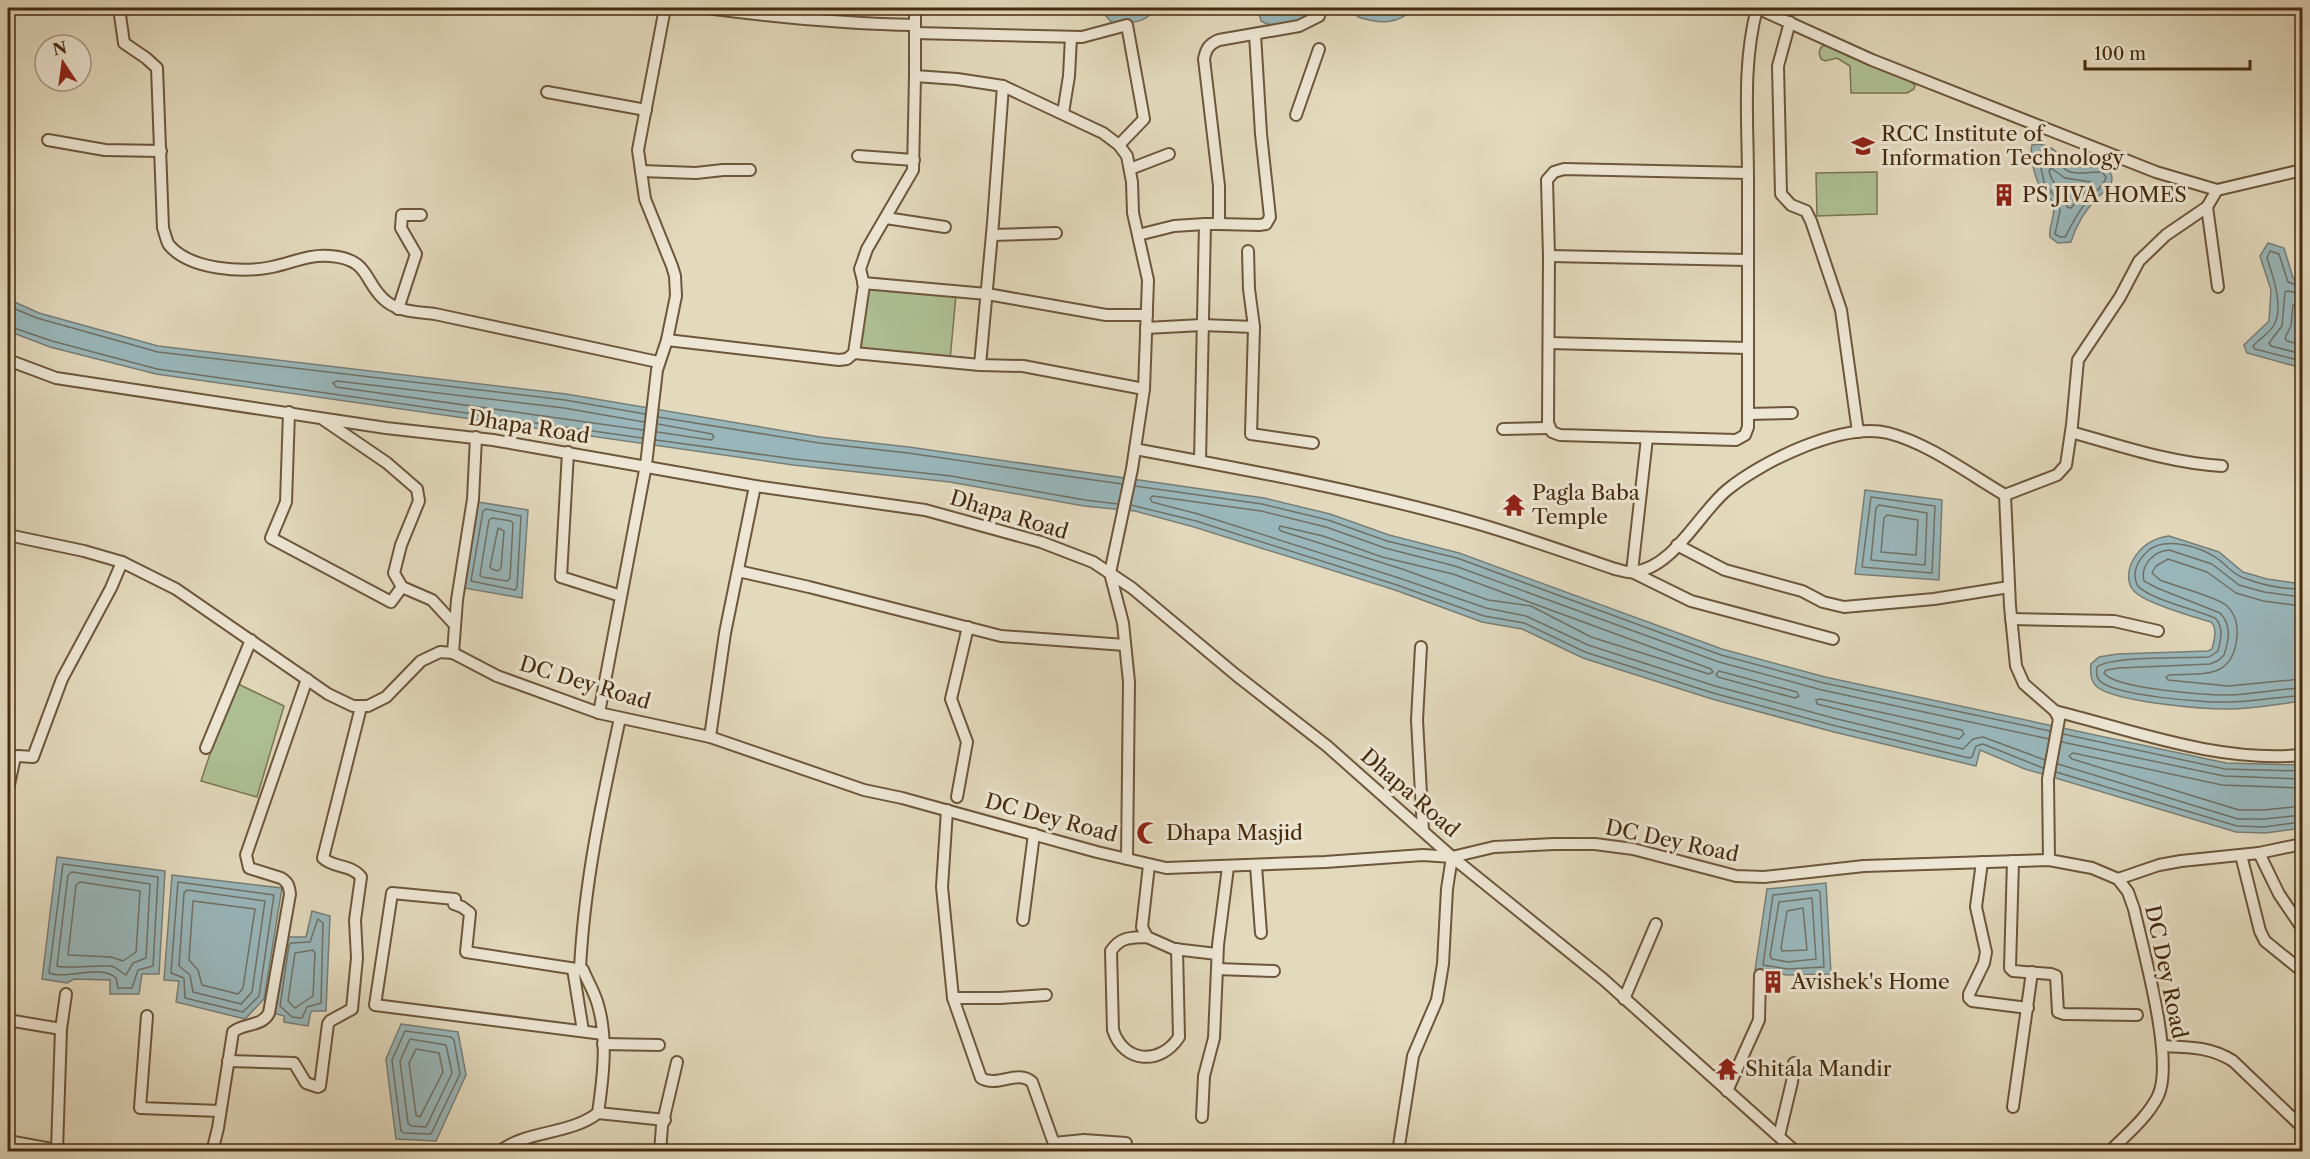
<svg xmlns="http://www.w3.org/2000/svg" width="2310" height="1159" font-family="'Libre Caslon Text',serif">
<rect width="100%" height="100%" fill="#e3d9bd"/>
<filter id="stains"><feTurbulence type="fractalNoise" baseFrequency=".00333" numOctaves="4"/><feColorMatrix values="0 0 0 0 .2 0 0 0 0 .09 0 0 0 0 .02 0 0 0 .5 -.17"/></filter>
<radialGradient id="worn" r=".72"><stop offset=".6" stop-color="#630" stop-opacity="0"/><stop offset="1" stop-color="#630" stop-opacity=".3"/></radialGradient>
<!-- green -->
<g fill="#afc095" stroke="#7a7652" stroke-width="1.5">
<polygon points="1828,44 1909,79 1915,86 1914,89 1907,93 1851,93 1850,66 1837,58 1825,61 1821,59 1819,53 1821,47"/>
<polygon points="1877,172 1877,214 1817,216 1816,173"/>
<polygon points="866,285 944,296 956,295 950,360 856,354"/>
<polygon points="234,682 284,706 257,797 201,781"/>
</g>
<!-- water -->
<g fill="#99b7bb" stroke="#787f76" stroke-width="1.5">
<path d="M1103,8H1153C1149,24 1128,22 1114,25L1105,15Z"/>
<path d="M1258,8H1312C1305,23 1275,30 1261,21Z"/>
<path d="M1352,8H1414C1398,25 1380,24 1358,17Z"/>
<path d="M2039,144C2061,148 2056,158 2071,165C2081,170 2094,165 2106,167C2109,170 2112,174 2112,179C2112,188 2103,192 2098,197C2085,210 2076,225 2071,242L2058,243L2050,237C2048,226 2057,214 2053,203C2050,197 2044,193 2041,188C2035,178 2029,156 2032,145Z"/>
<polygon points="2268,243 2284,248 2293,278 2302,282 2302,368 2247,353 2244,345 2269,321 2271,290 2260,256"/>
<polygon points="8,299 39,313 158,346 566,394 820,437 909,447 1264,498 1330,514 1389,535 1459,553 1722,649 1825,677 2226,763 2302,765 2302,828 2265,833 2236,832 2025,769 1980,750 1976,766 1834,732 1712,699 1583,658 1522,629 1482,622 1395,590 1194,527 1135,511 1084,506 950,482 793,465 156,374 50,347 8,331"/>
<polygon points="1865,490 1942,500 1939,580 1855,574"/>
<polygon points="478,502 528,510 522,598 464,588"/>
<path d="M2169,536L2219,552L2243,572L2267,579L2302,584V701C2278,704 2253,709 2228,709C2202,709 2113,702 2096,686C2090,680 2090,672 2091,664L2099,657L2117,654L2208,651L2212,649C2214,640 2218,629 2211,622C2194,617 2144,603 2134,591C2126,583 2128,569 2133,560C2141,546 2153,538 2169,536Z"/>
<polygon points="57,857 165,871 159,974 142,974 139,994 110,994 110,980 74,979 67,983 42,979"/>
<polygon points="172,875 282,888 264,999 245,1019 176,1002 179,981 164,980"/>
<polygon points="1826,883 1831,974 1787,975 1755,970 1767,889"/>
<polygon points="312,911 330,916 326,1011 311,1011 308,1026 284,1022 284,1016 273,1013 284,937 306,937"/>
<polygon points="401,1024 458,1032 466,1075 436,1141 396,1139 386,1059"/>
</g>
<g fill="none" stroke-linecap="round" stroke-linejoin="round">
<!-- shore -->
<g stroke="#707165" stroke-width="1.5">
<path d="M2041,150C2054,153 2057,165 2068,171C2079,176 2091,171 2102,172L2106,177C2104,187 2094,192 2088,200C2078,211 2072,225 2065,237H2060L2055,234L2060,211L2059,202L2044,182L2038,154Z"/>
<path d="M2051,168L2065,178L2091,182V185L2071,208L2067,207C2064,193 2052,185 2049,171Z"/>
<path d="M2302,287L2288,282L2279,254L2270,251L2267,258C2273,276 2284,307 2274,325C2269,334 2259,339 2253,346L2255,349L2302,361"/>
<polyline points="2302,294 2288,291 2285,292 2282,326 2269,343 2271,346 2302,354"/>
<polyline points="2302,304 2293,305 2291,326 2285,338 2287,341 2302,345"/>
<polyline points="8,306 37,318 158,352 565,400 645,414"/>
<polyline points="8,326 52,341 157,369 642,438"/>
<polyline points="658,417 819,443 908,453 1122,484"/>
<polyline points="643,430 336,387 333,383 337,381 564,408 644,422"/>
<polyline points="657,432 711,440 714,437 712,434 658,424"/>
<polyline points="656,440 794,459 951,476 1085,500 1118,504"/>
<polyline points="1135,486 1262,504 1328,520 1387,541 1457,558 1721,655 1824,683 2050,731"/>
<polygon points="1871,497 1935,506 1932,573 1862,567"/>
<polyline points="1131,505 1196,521 1397,585 1484,616 1524,623 1585,652 1713,693 1836,726 1969,758 1972,757 1976,746 1983,744 2043,768"/>
<polygon points="1879,505 1927,513 1925,565 1871,560 1876,508"/>
<polygon points="486,509 521,516 517,587 515,590 471,581 483,511"/>
<polygon points="1887,515 1918,520 1916,555 1881,552 1884,518"/>
<polygon points="492,518 511,521 513,523 510,578 507,581 482,577 480,575 489,520"/>
<polygon points="1280,526 1323,536 1382,557 1453,574 1711,669 1713,672 1709,674 1591,637 1531,606 1488,600 1402,569 1281,531 1279,529"/>
<polygon points="498,528 504,531 501,568 498,571 492,569 490,567"/>
<path d="M2302,589C2283,589 2262,585 2244,578C2234,575 2226,565 2218,559C2201,547 2166,536 2149,550C2142,556 2136,563 2135,573C2135,577 2135,582 2138,586C2149,599 2197,610 2215,618C2224,627 2221,639 2218,651L2209,657C2187,658 2111,656 2097,667C2096,672 2096,676 2099,680C2112,696 2207,703 2229,702C2254,702 2278,696 2302,696"/>
<path d="M2302,597L2264,592L2239,585L2212,564L2169,550C2154,551 2140,565 2144,581L2157,588L2220,613C2232,625 2229,640 2224,655L2219,660L2210,664L2119,668L2106,670L2104,673C2115,689 2207,695 2229,695C2254,694 2278,689 2302,688"/>
<path d="M2302,606L2263,601L2236,593L2207,572L2168,559L2156,566L2152,573L2160,580C2175,586 2216,597 2226,605C2235,613 2238,623 2237,635C2234,680 2204,673 2169,675L2166,677L2168,680L2228,686L2302,679"/>
<polygon points="1719,671 1797,692 1799,696 1795,698 1718,677 1716,674"/>
<polygon points="1820,699 1962,730 1964,734 1959,739 1817,704 1816,700"/>
<polyline points="2063,734 2225,769 2302,771"/>
<polyline points="2062,742 2224,776 2302,779"/>
<polyline points="2045,760 1983,737 1973,739 1963,749 1837,719 1715,686 1588,645 1526,616 1486,608 1399,578 1198,514 1152,502 1150,498 1153,496 1261,511 1326,527 1385,548 1455,566 1719,662 1822,690 2049,739"/>
<polyline points="2058,764 2238,819 2264,819 2302,815"/>
<polyline points="2056,772 2237,826 2264,827 2302,822"/>
<polyline points="2302,788 2222,785 2073,753 2069,756 2072,759 2239,810 2263,810 2302,806"/>
<path d="M63,864L158,877L153,966L138,970L132,988H118L116,978C101,964 66,980 49,973Z"/>
<path d="M72,872L150,884L146,958L133,963L126,975C121,973 118,967 110,966C99,965 62,969 57,966L68,875Z"/>
<polygon points="80,882 140,891 136,952 123,961 111,957 68,955 76,885"/>
<polygon points="178,882 274,895 259,996 243,1012 185,998 184,978 171,973"/>
<polygon points="187,890 265,901 252,992 241,1004 193,992 190,975 179,966 184,893"/>
<polygon points="1817,890 1820,892 1824,967 1788,969 1763,965 1773,895"/>
<polygon points="1812,898 1816,959 1788,962 1772,959 1770,956 1779,902"/>
<polygon points="193,901 255,909 243,988 238,994 202,985 198,970 189,960"/>
<polygon points="1803,908 1807,950 1782,951 1781,948 1787,911"/>
<polygon points="318,919 323,923 321,1003 307,1007 302,1018 292,1017 280,1006 289,945 291,943 310,942"/>
<polygon points="313,950 315,953 313,996 295,1008 288,1001 295,953"/>
<polygon points="405,1031 451,1037 454,1040 460,1074 431,1134 404,1133 401,1131 392,1060"/>
<polygon points="410,1039 446,1045 452,1073 426,1127 411,1126 408,1123 400,1061"/>
<polygon points="416,1049 439,1053 443,1072 420,1117 416,1115 409,1063"/>
</g>
<!-- minor casing -->
<g stroke="#6d563a" stroke-width="14">
<g id="minor">
<path d="M119,8L124,43L146,58L157,68L163,228C165,233 166,240 169,245C190,270 243,273 272,267C292,263 309,254 330,256C372,259 363,284 387,302C400,312 419,312 435,314L658,362"/>
<path d="M706,8C776,17 844,24 915,25"/>
<polyline points="915,8 915,76 957,79 1003,86 1103,133 1119,145 1127,156 1132,182 1133,213 1148,280 1144,389 1132,469 1110,573 1123,623 1129,682 1127,859"/>
<polyline points="1790,22 1778,66 1781,194 1791,205 1806,211 1811,221 1841,310 1858,432"/>
<polyline points="915,33 1082,37 1127,25 1144,119 1119,145"/>
<polyline points="547,92 646,110"/>
<polyline points="1063,113 1069,76 1071,37"/>
<polyline points="1296,115 1319,49"/>
<polyline points="48,140 105,150 161,151"/>
<polyline points="858,156 914,160"/>
<polyline points="1130,169 1169,154"/>
<polyline points="641,171 696,173 723,170 750,170"/>
<path d="M1748,173L1564,169L1554,172L1547,180L1549,256L1548,423L1552,432L1560,435L1736,440L1745,435L1748,427C1748,345 1748,263 1748,180C1748,120 1742,66 1757,8L1872,60L2156,172L2217,190L2302,170"/>
<polyline points="2207,207 2218,287"/>
<polyline points="886,218 945,227"/>
<polyline points="1219,224 1259,225 1266,224 1270,217 1261,134 1255,34"/>
<polyline points="992,235 1056,233"/>
<polyline points="1138,235 1174,226 1205,224"/>
<polyline points="1248,251 1249,289 1254,327 1251,434 1313,443"/>
<polyline points="1549,256 1748,260"/>
<polyline points="863,283 987,294 1106,315 1147,315"/>
<polyline points="398,309 416,254 401,228 402,215 421,215"/>
<polyline points="1146,328 1202,325 1254,327"/>
<polyline points="667,340 839,360 847,359 854,353 864,285 860,269 867,249 913,170 915,76"/>
<polyline points="1549,343 1748,348"/>
<polyline points="854,353 980,365 1023,366 1144,389"/>
<polyline points="8,360 56,378 386,428 493,440 755,486 925,510 1041,542 1093,562 1132,588 1236,675 1327,746 1452,857 1603,979 1796,1152"/>
<polyline points="980,365 993,223 1003,86"/>
<polyline points="289,412 286,502 271,538 391,602 402,587"/>
<polyline points="1748,414 1792,413"/>
<polyline points="324,420 387,463 417,489 419,501 401,545 394,573 402,587 432,600 455,625"/>
<polyline points="1503,429 1549,428"/>
<path d="M2071,432C2121,446 2170,463 2222,466"/>
<polyline points="1647,438 1632,572 1691,601 1833,639"/>
<path d="M1135,449C1248,470 1362,491 1472,522C1521,536 1568,553 1615,569C1621,570 1627,573 1633,572C1673,569 1699,513 1727,490C1762,461 1843,422 1888,433C1928,443 1969,474 2005,495"/>
<polyline points="568,452 561,577 621,596"/>
<path d="M1200,461L1205,224H1219V186L1204,59C1206,49 1209,44 1219,40L1299,26L1319,16"/>
<path d="M8,535L84,551L122,562L176,589L328,694L353,706H368L386,697L421,661L440,652L453,653L497,676L599,713L710,737L864,790L902,798L1097,852L1166,868L1325,862L1423,855L1452,857L1494,847L1554,844H1595L1633,849L1736,876L1764,877L1864,866L2049,860L2092,868L2118,879L2128,892L2134,909C2143,950 2175,1061 2158,1096C2147,1118 2127,1134 2109,1152"/>
<polyline points="1677,545 1725,570 1802,591 1823,602 1844,607 1934,599 2009,587"/>
<polyline points="738,571 809,587 1001,636 1125,645"/>
<polyline points="2011,619 2114,621 2158,631"/>
<polyline points="1421,647 1417,720 1423,830"/>
<polyline points="453,653 457,600 473,499 476,437"/>
<path d="M2055,711C2135,731 2219,763 2302,755"/>
<polyline points="599,713 646,465 657,370 667,340 676,296 675,276 672,266 645,199 638,150 665,8"/>
<polyline points="710,737 725,633 755,486"/>
<polyline points="206,748 251,640"/>
<polyline points="8,789 15,757 18,756 33,757 62,679 111,588 122,562"/>
<polyline points="957,797 967,742 951,699 968,627"/>
<path d="M947,810L942,887L953,998L981,1078C998,1088 1017,1069 1032,1082L1057,1152"/>
<polyline points="2259,853 2279,894 2302,928"/>
<polyline points="2241,855 2260,931 2265,941 2302,971"/>
<polyline points="2049,860 2048,779 2059,719 2055,711 2024,684 2016,666 2010,606 2005,495 2057,475 2066,465 2072,425 2078,360 2120,297 2139,261 2166,235 2207,207 2217,190"/>
<polyline points="2013,861 2010,968 2013,971 2051,974 2056,976 2058,1012 2064,1014 2137,1015"/>
<polyline points="1982,862 1976,907 1986,952 1984,963 1969,994 1969,998 1972,1001 2028,1008"/>
<polyline points="1149,865 1142,927 1147,937 1174,949 1217,954"/>
<polyline points="1256,866 1261,933"/>
<polyline points="2118,879 2159,865 2181,861 2259,853 2302,844"/>
<polyline points="1023,920 1034,834"/>
<path d="M1147,937C1131,938 1121,936 1111,951L1113,1030C1124,1064 1161,1065 1179,1037L1177,949"/>
<polyline points="573,969 583,1031"/>
<polyline points="1217,969 1274,971"/>
<polyline points="583,970 466,952 470,913 462,907 454,904 455,899 392,893 375,1005 603,1034"/>
<polyline points="953,998 1000,998 1046,995"/>
<polyline points="1624,999 1656,924"/>
<polyline points="147,1016 140,1108 220,1111"/>
<polyline points="8,1020 61,1029"/>
<polyline points="603,1044 659,1045"/>
<path d="M2163,1046C2189,1047 2211,1047 2233,1061L2302,1127"/>
<path d="M228,1061L294,1063L306,1083L318,1087L320,1086L328,1024L330,1021L352,1009L357,958L355,920L361,877C351,864 333,868 323,858L361,707"/>
<polyline points="1727,1091 1759,1020 1760,975"/>
<polyline points="2013,1107 2032,972"/>
<polyline points="598,1113 665,1120"/>
<polyline points="1202,1117 1204,1076 1214,1038 1218,945 1228,867"/>
<polyline points="1779,1136 1792,1082 1794,1063"/>
<polyline points="8,1141 68,1152"/>
<polyline points="1054,1143 1084,1140 1126,1143"/>
<polyline points="57,1150 61,1029 66,994"/>
<path d="M212,1152L218,1128L233,1032C243,1023 262,1027 269,1013L290,894C289,886 288,882 281,878L249,868L246,855L307,679"/>
<path d="M499,1152C526,1130 570,1135 598,1113C603,1079 608,1039 598,1005C595,993 588,982 583,970L580,969C584,884 602,801 620,718"/>
<polyline points="660,1152 662,1126 677,1062"/>
<polyline points="1398,1152 1413,1056 1437,1000 1443,964 1447,889 1452,857"/>
</g>
</g>
<!-- minor -->
<use href="#minor" stroke="#ede6d4" stroke-width="10"/>
</g>
<!-- icons -->
<defs>
<g id="university-bare" transform="scale(1.8)"><path d="M0-5L7-2L0 1L-7-2ZM-4 1L0 2.5L4 1V4Q0 6-4 4Z" fill="#8f2418" stroke="#ede6d4" stroke-width="2.5" paint-order="stroke"/></g>
<g id="building-bare" transform="scale(1.8)"><path d="M-4-6H4V6H1V3H-1V6H-4ZM-2.5-4.3h1.7v1.8h-1.7ZM.8-4.3h1.7v1.8H.8ZM-2.5-1h1.7V.8h-1.7ZM.8-1h1.7V.8H.8Z" fill="#8f2418" stroke="#ede6d4" stroke-width="2.5" paint-order="stroke"/></g>
<g id="temple-bare" transform="scale(1.8)"><path d="M0-6L5-2H3V0L6.5 2.5H4V6H1.5V3h-3V6H-4V2.5H-6.5L-3 0V-2H-5Z" fill="#8f2418" stroke="#ede6d4" stroke-width="2.5" paint-order="stroke"/></g>
<g id="mosque-bare" transform="scale(1.8)"><path d="M3.5-4.9A6 6 0 1 0 3.5 4.9A5 5 0 1 1 3.5-4.9Z" fill="#8f2418" stroke="#ede6d4" stroke-width="2.5" paint-order="stroke"/></g>
</defs>
<g fill-rule="evenodd">
<use href="#university-bare" x="1863" y="146"/>
<use href="#building-bare" x="2004" y="195"/>
<use href="#temple-bare" x="1514" y="505"/>
<use href="#mosque-bare" x="1148" y="833"/>
<use href="#building-bare" x="1773" y="982"/>
<use href="#temple-bare" x="1727" y="1069"/>
</g>
<g text-anchor="middle" stroke-width="6" stroke-linejoin="round" paint-order="stroke">
<!-- poi labels -->
<g font-size="21" fill="#462b0f" stroke="#ede6d4" text-anchor="start">
<text x="1881" y="141">RCC Institute of<tspan x="1881" dy="24">Information Technology</tspan></text>
<text x="2022" y="202">PS JIVA HOMES</text>
<text x="1532" y="500">Pagla Baba<tspan x="1532" dy="24">Temple</tspan></text>
<text x="1166" y="840">Dhapa Masjid</text>
<text x="1791" y="989">Avishek's Home</text>
<text x="1745" y="1076">Shitala Mandir</text>
</g>
<!-- street labels -->
<g font-size="21" fill="#462b0f" stroke="#ede6d4">
<text transform="translate(529 427) rotate(9)" y="7">Dhapa Road</text>
<text transform="translate(1009 515) rotate(17)" y="7">Dhapa Road</text>
<text transform="translate(585 683) rotate(17)" y="7">DC Dey Road</text>
<text transform="translate(1410 793) rotate(41)" y="7">Dhapa Road</text>
<text transform="translate(1051 818) rotate(15)" y="7">DC Dey Road</text>
<text transform="translate(1672 841) rotate(12)" y="7">DC Dey Road</text>
<text transform="translate(2166 972) rotate(78)" y="7">DC Dey Road</text>
</g>
</g>
<!-- margin -->
<rect width="2310" height="1159" fill="none" stroke="#e3d9bd" stroke-width="30"/>
<rect x="9" y="9" width="2292" height="1141" fill="none" stroke="#462b0f" stroke-width="3"/>
<rect x="15" y="15" width="2280" height="1129" fill="none" stroke="#462b0f" stroke-width="1.5"/>
<!-- north arrow -->
<g transform="translate(63 63) rotate(347)"><circle r="28" fill="#ede6d4" stroke="#aa9b85" stroke-width="1.5"/>
<path d="M0-4.5L10 22L0 15L-10 22Z" fill="#8f2418"/>
<text y="-9" font-size="16" font-weight="bold" text-anchor="middle" fill="#462b0f">N</text>
</g>
<!-- scale -->
<path d="M2085 60v9h165v-9" fill="none" stroke="#462b0f" stroke-width="3"/>
<text x="2094" y="60" font-size="18" fill="#462b0f" stroke="#ede6d4" stroke-width="4.5" paint-order="stroke">100 m</text>
<rect width="100%" height="100%" filter="url(#stains)"/>
<rect width="100%" height="100%" fill="url(#worn)"/>
</svg>
